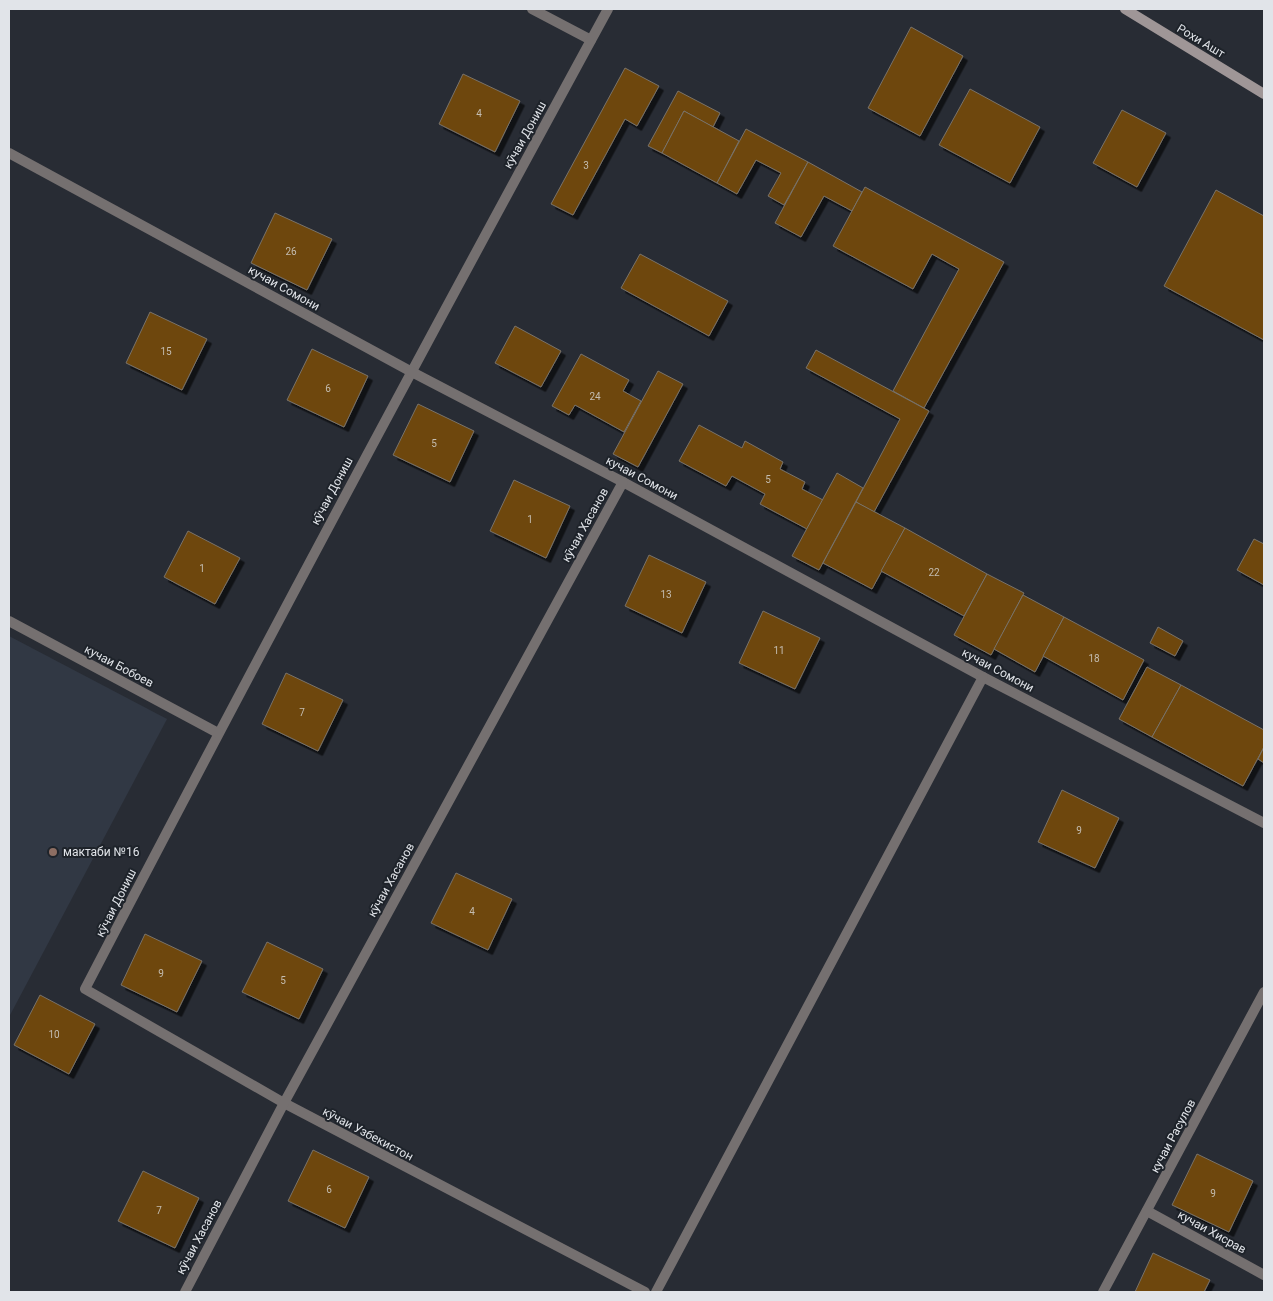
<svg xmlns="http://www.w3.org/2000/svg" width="1273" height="1301" font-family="Roboto,sans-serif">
<defs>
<filter id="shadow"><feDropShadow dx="4.5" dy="4.5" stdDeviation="0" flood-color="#0009"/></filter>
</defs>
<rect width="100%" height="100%" fill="#282c34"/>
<!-- built -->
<polygon fill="#313844" points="9,636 167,719 9,1017"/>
<!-- building -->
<g fill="#6e4708" stroke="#79726a" filter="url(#shadow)">
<polygon points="911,27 963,56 920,136 868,108"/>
<polygon points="625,68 659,86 637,126 625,119 573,215 551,204"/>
<polygon points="463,74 520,101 495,152 439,124"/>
<polygon points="970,89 1040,127 1010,183 939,145"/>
<polygon points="678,91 720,113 713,127 684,111 662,153 648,146"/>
<polygon points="1122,110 1166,133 1137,187 1093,163"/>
<polygon points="684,111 739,141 717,183 662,153"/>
<polygon points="746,129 808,162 784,205 768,196 781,173 756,160 737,194 717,183"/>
<polygon points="808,162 862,192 852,211 824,196 801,237 775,223"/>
<polygon points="865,187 1004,262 924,408 893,391 959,269 932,254 913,289 833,246"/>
<polygon points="1216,190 1264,216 1264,340 1164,286"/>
<polygon points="275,213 332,239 307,290 251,263"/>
<polygon points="640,254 728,301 709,336 621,288"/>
<polygon points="150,312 207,339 182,390 126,363"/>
<polygon points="515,326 561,351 541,387 495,363"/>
<polygon points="312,349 368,376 344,427 287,400"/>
<polygon points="816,350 929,411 874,512 856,502 900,419 806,368"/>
<polygon points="581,354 629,380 623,391 641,401 624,432 575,405 569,415 552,406"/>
<polygon points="658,371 683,384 638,467 613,454"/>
<polygon points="418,404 474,431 450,482 393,455"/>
<polygon points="699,425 742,448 745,441 783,462 780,469 805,482 802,489 823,500 807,529 760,504 765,494 732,476 726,486 679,461"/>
<polygon points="837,473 863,488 819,570 792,556"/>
<polygon points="514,480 570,506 546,558 490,531"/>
<polygon points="856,502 905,528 872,589 823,563"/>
<polygon points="905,528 987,574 964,616 881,571"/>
<polygon points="188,531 240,558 215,604 164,577"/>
<polygon points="1254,539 1264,544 1264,585 1237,570"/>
<polygon points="649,555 706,582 682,633 625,606"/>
<polygon points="987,574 1024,593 991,655 954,635"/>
<polygon points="1023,595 1064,617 1035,672 994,649"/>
<polygon points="763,611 820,638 795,689 739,663"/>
<polygon points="1064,617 1144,660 1123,700 1043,656"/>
<polygon points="1158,627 1183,641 1175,656 1150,643"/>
<polygon points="1147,667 1181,685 1152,737 1119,719"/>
<polygon points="286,673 343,700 318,751 262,724"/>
<polygon points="1181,685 1264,730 1264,747 1243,786 1152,737"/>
<polygon points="1264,747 1264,763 1258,759"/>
<polygon points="1062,790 1119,818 1095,868 1038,842"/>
<polygon points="456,873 512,899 488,950 431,923"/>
<polygon points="145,934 202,961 177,1012 121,985"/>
<polygon points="267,942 323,969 299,1019 242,992"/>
<polygon points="40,995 95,1024 69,1074 14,1045"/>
<polygon points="313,1150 369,1177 345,1228 288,1201"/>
<polygon points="1197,1154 1253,1181 1229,1232 1172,1205"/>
<polygon points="143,1171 199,1198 175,1248 118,1221"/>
<polygon points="1153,1253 1210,1280 1204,1292 1135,1292"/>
</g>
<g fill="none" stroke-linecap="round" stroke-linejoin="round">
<!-- street -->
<g stroke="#757070" stroke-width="10">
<polyline points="532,9 591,40"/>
<path d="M608,9C431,334 256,660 85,989L284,1103L645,1292"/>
<polyline points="9,153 410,371 623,482 983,677 1264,823"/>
<polyline points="9,621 218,733"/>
<polyline points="1147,1211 1264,1275"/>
<polyline points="185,1292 284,1103 623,482"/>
<polyline points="656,1292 983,677"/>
<polyline points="1103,1292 1264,992"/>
</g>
<!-- secondary -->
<polyline stroke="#9f9697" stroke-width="10" points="1125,9 1264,94"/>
</g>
<!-- markers -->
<circle fill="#8d6e63" stroke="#1e232a" stroke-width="2" cx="53" cy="852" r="5"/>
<g text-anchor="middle" stroke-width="4" stroke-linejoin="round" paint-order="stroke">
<!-- number labels -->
<g font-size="10" fill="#c4bdb1">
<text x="479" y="117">4</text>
<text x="586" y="169">3</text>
<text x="291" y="255">26</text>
<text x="166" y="355">15</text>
<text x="328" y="392">6</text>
<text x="595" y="400">24</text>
<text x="434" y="447">5</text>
<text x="768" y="483">5</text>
<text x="530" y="523">1</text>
<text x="202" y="572">1</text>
<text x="934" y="576">22</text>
<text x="666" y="598">13</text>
<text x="779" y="654">11</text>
<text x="1094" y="662">18</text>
<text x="302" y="716">7</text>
<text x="1079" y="834">9</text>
<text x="472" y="915">4</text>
<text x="161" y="977">9</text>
<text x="283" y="984">5</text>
<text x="54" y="1038">10</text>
<text x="329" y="1193">6</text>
<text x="1213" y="1197">9</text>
<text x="159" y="1214">7</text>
</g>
<!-- street labels -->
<g font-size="12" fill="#e1e4e9" stroke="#1e232a">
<text transform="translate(1201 41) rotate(31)" y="4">Рохи Ашт</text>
<text transform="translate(525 135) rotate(-61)" y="4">кӯчаи Дониш</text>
<text transform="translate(284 288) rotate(29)" y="4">кучаи Сомони</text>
<text transform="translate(642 478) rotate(28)" y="4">кучаи Сомони</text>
<text transform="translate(332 491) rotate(-62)" y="4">кӯчаи Дониш</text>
<text transform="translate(585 525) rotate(-61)" y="4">кӯчаи Хасанов</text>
<text transform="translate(119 666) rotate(28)" y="4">кучаи Бобоев</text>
<text transform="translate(998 670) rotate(28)" y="4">кучаи Сомони</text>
<text transform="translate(391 880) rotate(-61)" y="4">кӯчаи Хасанов</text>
<text transform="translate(116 903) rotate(-63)" y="4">кӯчаи Дониш</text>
<text transform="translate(368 1134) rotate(28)" y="4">кӯчаи Узбекистон</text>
<text transform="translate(1173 1136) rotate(-62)" y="4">кучаи Расулов</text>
<text transform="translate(1212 1232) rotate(29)" y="4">кучаи Хисрав</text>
<text transform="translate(199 1237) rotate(-62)" y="4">кӯчаи Хасанов</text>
</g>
<!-- poi labels -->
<g font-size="12" fill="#e1e4e9" stroke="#1e232a" text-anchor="start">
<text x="63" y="856">мактаби №16</text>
</g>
</g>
<!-- border -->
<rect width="1273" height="1301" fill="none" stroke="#e1e4e9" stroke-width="20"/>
</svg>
